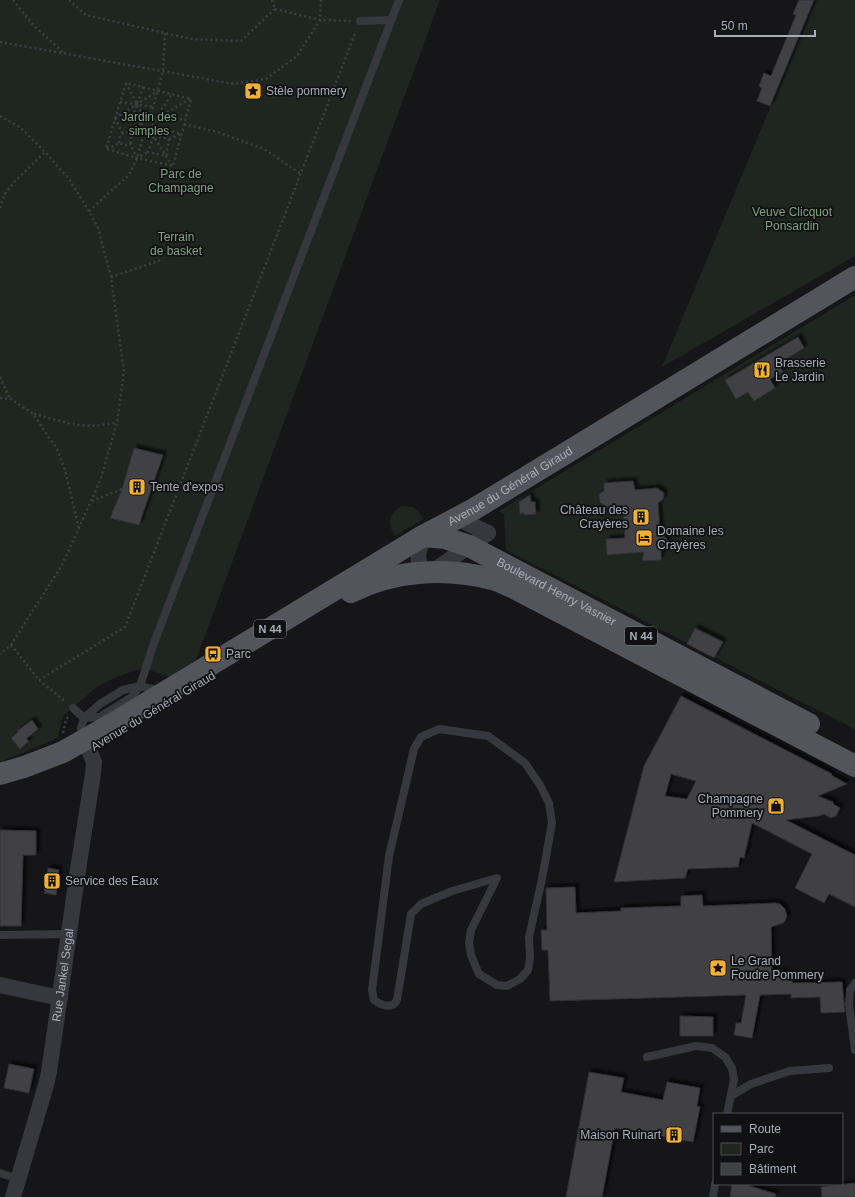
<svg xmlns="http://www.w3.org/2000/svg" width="855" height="1197" font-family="Arial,sans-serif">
<defs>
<filter id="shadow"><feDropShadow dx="3.5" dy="-3.5" stdDeviation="1" flood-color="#0009"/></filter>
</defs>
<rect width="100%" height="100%" fill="#161618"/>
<!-- green -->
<g fill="#1e261f">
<polygon points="0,0 440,0 196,660 169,677 146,669 136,670 117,677 98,686 63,716 60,727 58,738 0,762"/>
<polygon points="815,0 855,0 855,256 662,367"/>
<polygon points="855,295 855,729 780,691 506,550 504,514 499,511"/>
<path d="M402,506C414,506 417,508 424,519L395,536C387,523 388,514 402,506Z"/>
</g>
<!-- building -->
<g fill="#404145" stroke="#303034" fill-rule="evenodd" filter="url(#shadow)">
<polygon points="799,0 814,0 770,106 757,101 762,88 759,86 764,73 771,76 796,15 793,14"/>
<polygon points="798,337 804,348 778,364 783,372 770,379 775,388 754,401 748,392 736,399 725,380"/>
<polygon points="134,448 163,455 139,525 110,518 122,489"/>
<polygon points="633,481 635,490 657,488 664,493 663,499 658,503 660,533 666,538 668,541 667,545 661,550 661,560 642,561 644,552 607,555 606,539 625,538 623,506 606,507 600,502 599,494 604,491 604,483"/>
<polygon points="530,495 531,502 535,502 536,514 525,515 524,513 520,514 519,502"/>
<polygon points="695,628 723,642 714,658 687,644"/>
<path d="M681,696L832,774L831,775L847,784L818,796L833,802V804L840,808L836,816L831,818L824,814L819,816L786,820L855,855V907L829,894L824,903L795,888L812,854L752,823L744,858L740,857L738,867L688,869L685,878L614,882L644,766ZM671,774L696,781L687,799L665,796Z"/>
<polygon points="32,720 38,729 26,739 29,741 20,749 11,738 18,732 17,731"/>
<polygon points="0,830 36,831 36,855 23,855 21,926 0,926"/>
<polygon points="48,868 59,870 57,876 59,876 56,895 44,893"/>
<polygon points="575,887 576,913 621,911 621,908 681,906 681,896 702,895 703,906 775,903 780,904 785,909 787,916 785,921 783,923 771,927 772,971 782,972 787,974 793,983 842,982 845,1012 821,1013 820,997 791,998 791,994 760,995 752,1038 734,1035 736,1023 741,1023 746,995 550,1001 548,950 542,950 541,930 547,930 546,888"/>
<polygon points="680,1016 713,1017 713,1036 680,1036"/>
<polygon points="9,1064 34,1069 29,1093 4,1088"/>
<polygon points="589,1072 624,1078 621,1092 663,1100 667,1082 700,1088 697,1106 700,1107 693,1142 615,1128 602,1197 566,1197"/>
<polygon points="855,1183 855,1197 822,1197 821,1187"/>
<polygon points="732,1184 745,1184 753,1187 776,1194 775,1197 730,1197"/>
</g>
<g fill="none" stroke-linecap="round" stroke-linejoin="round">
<!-- path -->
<g stroke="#3d3f44" stroke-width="2.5" stroke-dasharray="2 3" stroke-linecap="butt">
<polyline points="13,0 34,26 64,53"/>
<polyline points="69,0 86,15 191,39 241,41 275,9"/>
<polyline points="272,0 275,9"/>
<polyline points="275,9 320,20 351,21"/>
<polyline points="0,42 234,84 266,79 297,56 320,20 321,0"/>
<polyline points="126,83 144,118"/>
<polyline points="120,102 154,107"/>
<polyline points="0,116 21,128 45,152 69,179 89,211 98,228 111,277 124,372 117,423 100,481 62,565 11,645 0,654"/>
<polyline points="115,118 158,91"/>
<polyline points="115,118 141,124"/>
<polyline points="115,118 123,134"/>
<polyline points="156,118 172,94"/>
<polyline points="154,120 190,99"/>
<polyline points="155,120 186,119"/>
<polyline points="131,122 143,87"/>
<polyline points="184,124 217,132 264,149 301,174"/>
<polyline points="153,126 181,134"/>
<polyline points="150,130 172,166"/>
<polyline points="144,133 140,128 144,118 150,118"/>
<polygon points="154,136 169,139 166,156 148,152"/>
<polyline points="169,139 181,134"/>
<polyline points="119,143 120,135 125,132 131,134"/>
<polyline points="130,143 137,158 173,166 191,99 126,83 106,149 137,158 148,152"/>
<polyline points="107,149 119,143 126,145 131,142 131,134 140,128"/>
<polyline points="0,208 4,195 15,181 45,152"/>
<path d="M89,211L129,175L137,158L144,133C151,130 153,127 154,120L150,118L163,71L165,33"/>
<polyline points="111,277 161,260"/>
<polyline points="0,377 10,399"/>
<polyline points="0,398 11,399 33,414 57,449 65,470 79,529"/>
<polyline points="34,414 71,424 91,426 117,423"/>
<polyline points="92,501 122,489"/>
<polyline points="11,645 39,680 66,702"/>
<polyline points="39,680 125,627 356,31"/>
<polyline points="63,733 66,719 68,717"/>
</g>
<!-- lane -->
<g stroke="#37383d" stroke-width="8">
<polyline points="360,21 391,20"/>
<polyline points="73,708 84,718 100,717 100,722"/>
<polyline points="100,717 132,697 140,686 154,643 399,0"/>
<path d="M439,729L488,736L525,763L540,785L549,803L552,823L542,879L529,937L530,957L528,970L520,979L507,986L497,985L479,974L471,955L469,943L471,930L497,878L452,891L421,904L411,914L397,1000C392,1010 381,1005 374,1000L372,990L389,856L414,749L421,737Z"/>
<polyline points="84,739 81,728 84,718 100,704 123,690 140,686 160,691"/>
<polyline points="0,935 69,934"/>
<polyline points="855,983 850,990 849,1004 855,1050"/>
<polyline points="647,1057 696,1046 712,1048 725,1057 732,1068 734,1080 727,1114"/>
<polyline points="731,1096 751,1084 790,1071 829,1068"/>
<polyline points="0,1173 18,1179"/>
<polyline points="713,1197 715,1184"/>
</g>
<!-- street -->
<g stroke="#37383d" stroke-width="16">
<polyline points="457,518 488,533"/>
<polyline points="432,572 488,533"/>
<polyline points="421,573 418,555 423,536"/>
<polyline points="0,985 60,998"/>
<path id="s1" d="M13,1197L46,1085L49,1072L79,863L93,774L94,762L89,750"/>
</g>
<!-- primary -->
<g stroke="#53555c" stroke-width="22">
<path id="s2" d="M423,536L445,538L469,546L809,724"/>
<path d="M351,592C394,570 445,567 492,579C499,581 507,585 514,588L855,766"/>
<path id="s3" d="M0,774L24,767L63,752L119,720L423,536L474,509L855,277"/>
</g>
</g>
<!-- icons -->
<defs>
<g id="sight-square" transform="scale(0.9)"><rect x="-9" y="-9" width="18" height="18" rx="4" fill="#f2b134" stroke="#111113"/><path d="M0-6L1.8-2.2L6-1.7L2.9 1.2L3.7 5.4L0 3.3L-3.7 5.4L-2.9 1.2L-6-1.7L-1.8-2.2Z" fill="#111"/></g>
<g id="restaurant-square" transform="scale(0.9)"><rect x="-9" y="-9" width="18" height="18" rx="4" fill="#f2b134" stroke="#111113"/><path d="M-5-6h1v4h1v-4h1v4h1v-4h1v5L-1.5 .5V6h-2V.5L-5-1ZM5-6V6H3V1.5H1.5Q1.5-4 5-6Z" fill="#111"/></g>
<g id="building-square" transform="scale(0.9)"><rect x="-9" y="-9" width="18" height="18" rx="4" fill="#f2b134" stroke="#111113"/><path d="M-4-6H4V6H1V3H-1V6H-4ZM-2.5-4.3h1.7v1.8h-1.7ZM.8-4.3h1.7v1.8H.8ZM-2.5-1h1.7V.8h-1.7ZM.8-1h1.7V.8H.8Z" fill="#111"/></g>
<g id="hotel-square" transform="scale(0.9)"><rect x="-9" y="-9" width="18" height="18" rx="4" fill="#f2b134" stroke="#111113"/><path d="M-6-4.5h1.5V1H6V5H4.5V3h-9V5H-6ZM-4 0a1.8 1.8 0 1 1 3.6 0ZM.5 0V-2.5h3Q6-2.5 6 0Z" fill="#111"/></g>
<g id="bus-square" transform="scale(0.9)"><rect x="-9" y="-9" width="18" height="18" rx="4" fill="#f2b134" stroke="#111113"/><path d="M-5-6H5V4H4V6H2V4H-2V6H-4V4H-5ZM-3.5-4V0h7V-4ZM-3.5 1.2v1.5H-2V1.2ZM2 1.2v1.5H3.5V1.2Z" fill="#111"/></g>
<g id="shop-square" transform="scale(0.9)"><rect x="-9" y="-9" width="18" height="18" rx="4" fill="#f2b134" stroke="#111113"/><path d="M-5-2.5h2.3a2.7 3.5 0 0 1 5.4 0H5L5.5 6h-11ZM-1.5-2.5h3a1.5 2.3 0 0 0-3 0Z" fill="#111"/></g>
</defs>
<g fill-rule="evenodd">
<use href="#sight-square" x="253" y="91"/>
<use href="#restaurant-square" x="762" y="370"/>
<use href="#building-square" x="137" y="487"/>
<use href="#building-square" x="641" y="517"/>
<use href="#hotel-square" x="644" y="538"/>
<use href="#bus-square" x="213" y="654"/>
<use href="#shop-square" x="776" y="806"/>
<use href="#building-square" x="52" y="881"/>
<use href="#sight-square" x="718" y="968"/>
<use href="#building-square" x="674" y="1135"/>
</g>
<g text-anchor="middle" stroke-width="3.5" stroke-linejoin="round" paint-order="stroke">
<!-- shield labels -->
<g fill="#111113" stroke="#7b7e86" stroke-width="1">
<rect x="254" y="620" width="32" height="18" rx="3"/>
<rect x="625" y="627" width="32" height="18" rx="3"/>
</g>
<g font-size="11" font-weight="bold" fill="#a8adb8">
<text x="270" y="633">N 44</text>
<text x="641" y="640">N 44</text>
</g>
<!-- poi labels -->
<g font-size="12" fill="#a8adb8" stroke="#111113" text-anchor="start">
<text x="266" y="95">Stèle pommery</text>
<text x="775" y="367">Brasserie<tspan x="775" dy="14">Le Jardin</tspan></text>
<text x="150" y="491">Tente d'expos</text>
<text x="628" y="514" text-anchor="end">Château des<tspan x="628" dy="14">Crayères</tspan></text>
<text x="657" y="535">Domaine les<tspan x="657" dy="14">Crayères</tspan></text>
<text x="226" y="658">Parc</text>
<text x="763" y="803" text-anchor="end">Champagne<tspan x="763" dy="14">Pommery</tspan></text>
<text x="65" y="885">Service des Eaux</text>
<text x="731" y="965">Le Grand<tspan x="731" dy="14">Foudre Pommery</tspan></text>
<text x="661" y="1139" text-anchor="end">Maison Ruinart</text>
</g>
<!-- park labels -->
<g font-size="12" fill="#7fa381" stroke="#111113">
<text x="149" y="121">Jardin des<tspan x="149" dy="14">simples</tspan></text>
<text x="181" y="178">Parc de<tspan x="181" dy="14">Champagne</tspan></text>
<text x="792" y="216">Veuve Clicquot<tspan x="792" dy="14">Ponsardin</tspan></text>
<text x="176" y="241">Terrain<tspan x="176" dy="14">de basket</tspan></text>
</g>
<!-- street labels -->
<g font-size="12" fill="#a8adb8" stroke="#111113">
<text dy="4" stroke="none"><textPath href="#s3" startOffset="587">Avenue du Général Giraud</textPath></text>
<text dy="4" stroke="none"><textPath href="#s2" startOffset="146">Boulevard Henry Vasnier</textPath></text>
<text transform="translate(153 711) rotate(-31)" y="4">Avenue du Général Giraud</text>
<text dy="4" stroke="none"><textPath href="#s1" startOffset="228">Rue Jankel Segal</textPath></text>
</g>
</g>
<!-- legend -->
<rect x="713" y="1113" width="130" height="72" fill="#111113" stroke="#4d4f55"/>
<rect x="721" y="1126" width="20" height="6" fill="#53555c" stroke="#4d4f55"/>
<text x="749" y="1133" font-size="12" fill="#a8adb8">Route</text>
<rect x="721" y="1143" width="20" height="12" fill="#1e261f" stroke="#4d4f55"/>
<text x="749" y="1153" font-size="12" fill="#a8adb8">Parc</text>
<rect x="721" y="1163" width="20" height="12" fill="#404145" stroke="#4d4f55"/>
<text x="749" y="1173" font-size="12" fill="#a8adb8">Bâtiment</text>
<!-- scale -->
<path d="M715 30v6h100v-6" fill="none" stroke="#a8adb8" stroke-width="2"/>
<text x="721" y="30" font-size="12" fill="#a8adb8" stroke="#111113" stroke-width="3" paint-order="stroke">50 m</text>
</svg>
